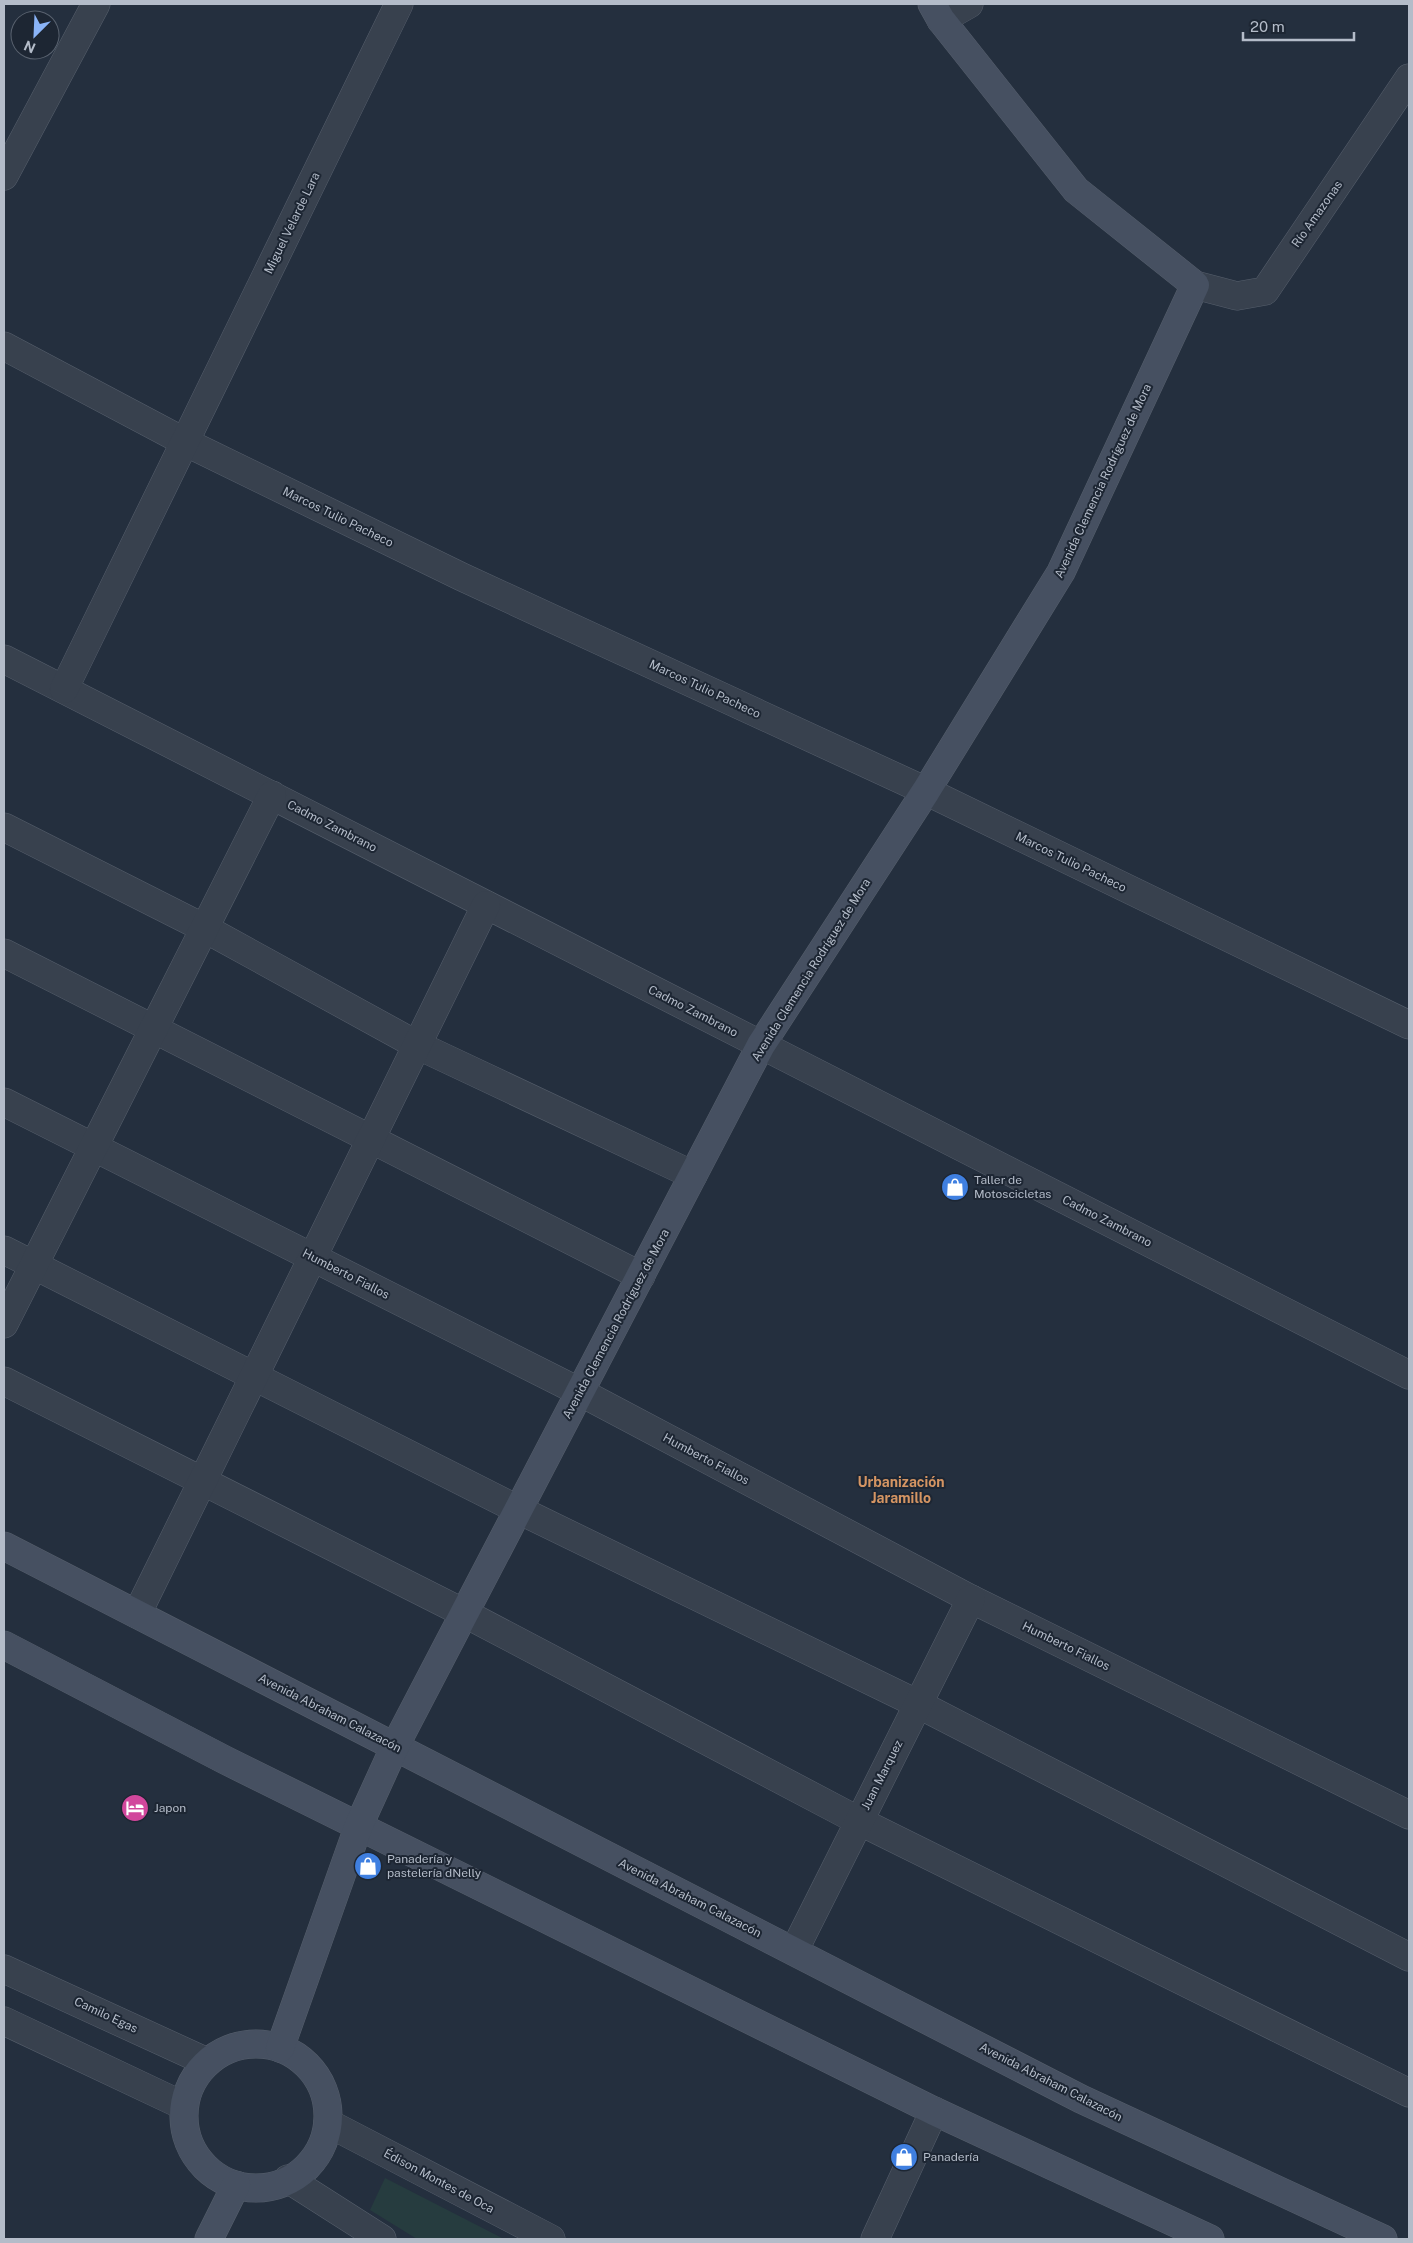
<svg xmlns="http://www.w3.org/2000/svg" width="1413" height="2243" font-family="'Public Sans',sans-serif">
<rect width="100%" height="100%" fill="#242f3e"/>
<!-- green -->
<polygon fill="#263c3f" points="385,2178 504,2239 417,2239 370,2210"/>
<g fill="none" stroke-linecap="round" stroke-linejoin="round">
<!-- street casing -->
<g stroke="#565f6c" stroke-width="29">
<g id="street">
<polyline points="941,20 969,4"/>
<polyline points="4,176 96,4"/>
<polyline points="1195,285 1237,296 1265,291 1409,78"/>
<polyline points="4,346 185,442 462,577 926,791 1409,1025"/>
<polyline points="4,659 1409,1375"/>
<polyline points="64,689 399,4"/>
<polyline points="4,827 204,928 417,1045 693,1175"/>
<polyline points="4,953 641,1276"/>
<polyline points="4,1102 580,1392 971,1599 1409,1815"/>
<polyline points="4,1250 519,1510 918,1704 1409,1957"/>
<polyline points="4,1324 272,795"/>
<polyline points="4,1381 464,1613 859,1821 1409,2093"/>
<polyline points="137,1614 486,905"/>
<polyline points="794,1951 971,1599"/>
<polyline points="4,1969 207,2062"/>
<polyline points="4,2021 184,2106"/>
<polyline points="328,2123 551,2239"/>
<polyline points="288,2179 382,2239"/>
<polyline points="875,2239 934,2111"/>
</g>
</g>
<!-- secondary casing -->
<g stroke="#565f6c" stroke-width="29">
<g id="secondary">
<polyline points="4,1546 1081,2099 1383,2239"/>
<polyline points="4,1645 225,1760 934,2111 1210,2239"/>
<circle cx="256" cy="2116" r="72"/>
<polyline points="280,2048 359,1825 395,1746 761,1045 926,791 1061,572 1195,285 1076,190 941,20 932,4"/>
<polyline points="209,2239 236,2185"/>
</g>
</g>
<!-- street -->
<use href="#street" stroke="#38414e" stroke-width="28"/>
<!-- secondary -->
<use href="#secondary" stroke="#465061" stroke-width="28"/>
</g>
<!-- icons -->
<defs>
<g id="shop-disc" transform="scale(1.4375)"><circle r="9.5" fill="#3f7fe0" stroke="#1d2633"/><path d="M-5-2.5h2.3a2.7 3.5 0 0 1 5.4 0H5L5.5 6h-11ZM-1.5-2.5h3a1.5 2.3 0 0 0-3 0Z" fill="#fff"/></g>
<g id="hotel-disc" transform="scale(1.4375)"><circle r="9.5" fill="#d1479c" stroke="#1d2633"/><path d="M-6-4.5h1.5V1H6V5H4.5V3h-9V5H-6ZM-4 0a1.8 1.8 0 1 1 3.6 0ZM.5 0V-2.5h3Q6-2.5 6 0Z" fill="#fff"/></g>
</defs>
<g fill-rule="evenodd">
<use href="#shop-disc" x="955" y="1187"/>
<use href="#hotel-disc" x="135" y="1808"/>
<use href="#shop-disc" x="368" y="1866"/>
<use href="#shop-disc" x="904" y="2157"/>
</g>
<g text-anchor="middle" stroke-width="4" stroke-linejoin="round" paint-order="stroke">
<!-- street labels -->
<g font-size="12" fill="#b4bcc9" stroke="#1d2633">
<text transform="translate(1317 214) rotate(-55)" y="4">Río Amazonas</text>
<text transform="translate(292 223) rotate(-64)" y="4">Miguel Velarde Lara</text>
<text transform="translate(1103 481) rotate(-65)" y="4">Avenida Clemencia Rodríguez de Mora</text>
<text transform="translate(338 517) rotate(26)" y="4">Marcos Tulio Pacheco</text>
<text transform="translate(705 689) rotate(25)" y="4">Marcos Tulio Pacheco</text>
<text transform="translate(332 826) rotate(27)" y="4">Cadmo Zambrano</text>
<text transform="translate(1071 862) rotate(26)" y="4">Marcos Tulio Pacheco</text>
<text transform="translate(811 970) rotate(-58)" y="4">Avenida Clemencia Rodríguez de Mora</text>
<text transform="translate(693 1011) rotate(27)" y="4">Cadmo Zambrano</text>
<text transform="translate(1107 1221) rotate(27)" y="4">Cadmo Zambrano</text>
<text transform="translate(346 1274) rotate(27)" y="4">Humberto Fiallos</text>
<text transform="translate(616 1324) rotate(-62)" y="4">Avenida Clemencia Rodríguez de Mora</text>
<text transform="translate(706 1459) rotate(28)" y="4">Humberto Fiallos</text>
<text transform="translate(1066 1646) rotate(26)" y="4">Humberto Fiallos</text>
<text transform="translate(330 1713) rotate(27)" y="4">Avenida Abraham Calazacón</text>
<text transform="translate(882 1775) rotate(-63)" y="4">Juan Marquez</text>
<text transform="translate(690 1898) rotate(27)" y="4">Avenida Abraham Calazacón</text>
<text transform="translate(106 2015) rotate(25)" y="4">Camilo Egas</text>
<text transform="translate(1051 2082) rotate(27)" y="4">Avenida Abraham Calazacón</text>
<text transform="translate(439 2181) rotate(28)" y="4">Édison Montes de Oca</text>
</g>
<!-- poi labels -->
<g font-size="12" fill="#b4bcc9" stroke="#1d2633" text-anchor="start">
<text x="974" y="1184">Taller de<tspan x="974" dy="14">Motoscicletas</tspan></text>
<text x="154" y="1812">Japon</text>
<text x="387" y="1863">Panadería y<tspan x="387" dy="14">pastelería dNelly</tspan></text>
<text x="923" y="2161">Panadería</text>
</g>
<!-- neighbourhood labels -->
<g font-size="14" font-weight="bold" fill="#d59563" stroke="#1d2633">
<text x="901" y="1487">Urbanización<tspan x="901" dy="16">Jaramillo</tspan></text>
</g>
</g>
<!-- border -->
<rect width="1413" height="2243" fill="none" stroke="#b4bcc9" stroke-width="10"/>
<!-- north arrow -->
<g transform="translate(35 35) rotate(204)"><circle r="24" fill="#1d2633" stroke="#59626f"/>
<path d="M0-4L9 19L0 12L-9 19Z" fill="#8ab4f8"/>
<text y="-8" font-size="14" font-weight="bold" text-anchor="middle" fill="#b4bcc9">N</text>
</g>
<!-- scale -->
<path d="M1243 32v8h111v-8" fill="none" stroke="#b4bcc9" stroke-width="2.5"/>
<text x="1250" y="32" font-size="15" fill="#b4bcc9" stroke="#1d2633" stroke-width="4" paint-order="stroke">20 m</text>
</svg>
